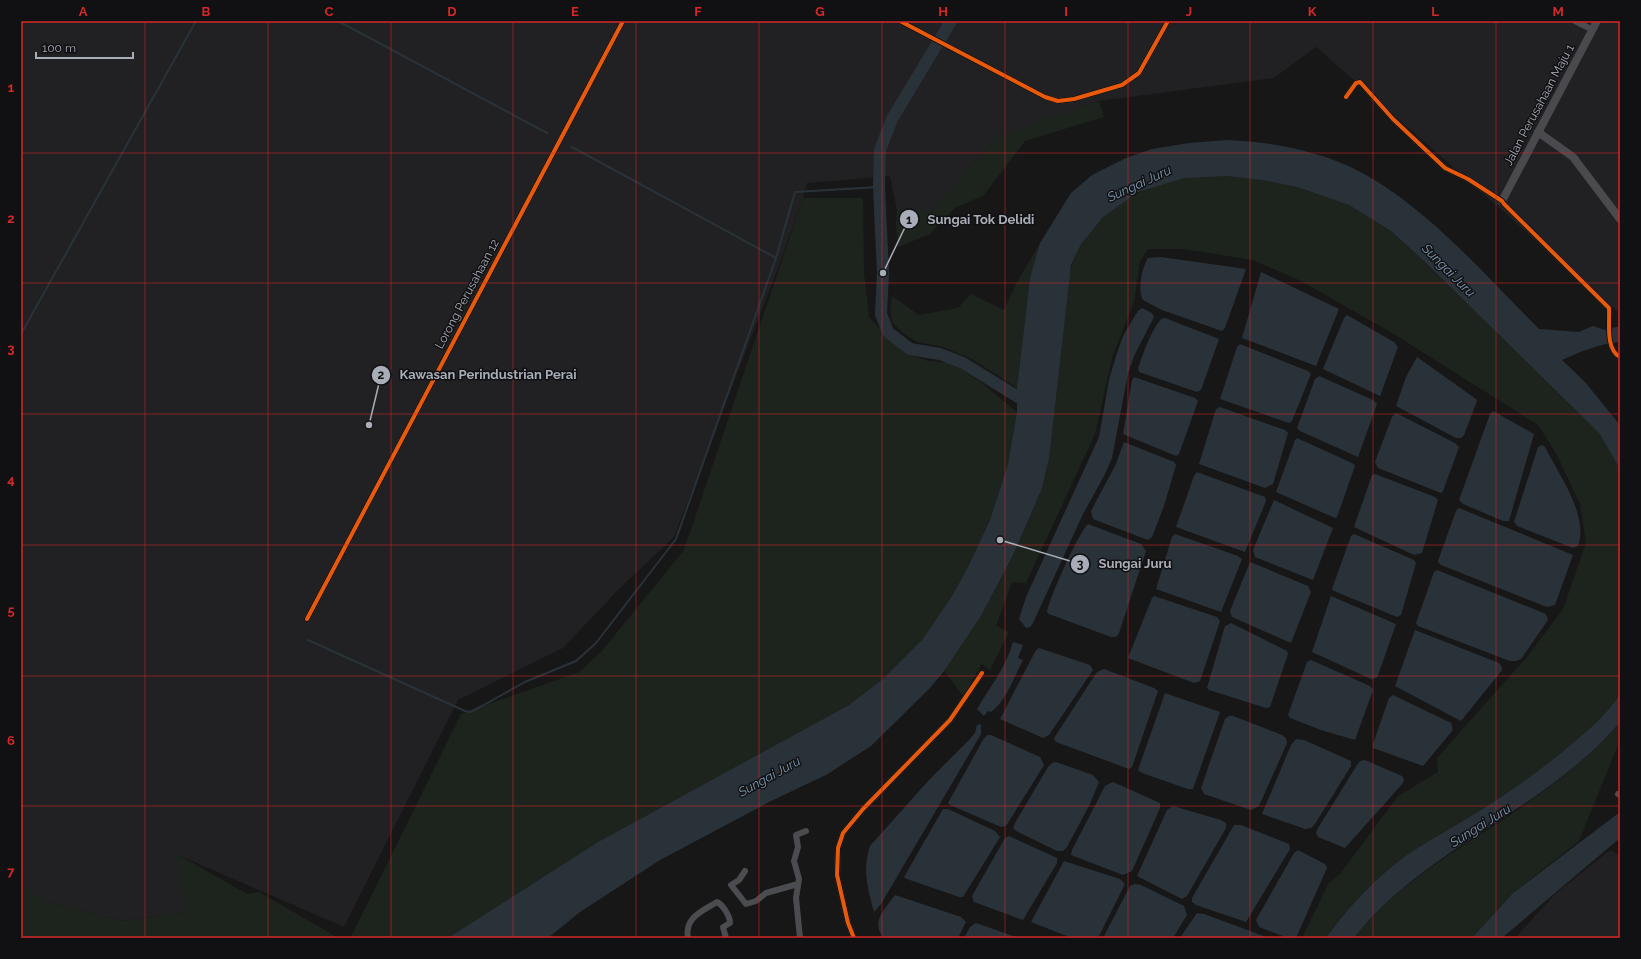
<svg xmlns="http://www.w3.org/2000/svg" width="1641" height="959" font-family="Raleway,sans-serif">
<rect width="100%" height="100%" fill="#171717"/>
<!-- built -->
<g fill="#212123">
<polygon points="21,21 1620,21 1620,311 1618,312 1316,47 1274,78 1099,101 998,136 932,210 897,210 890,176 807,183 803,198 781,260 674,537 619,589 563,648 458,700 344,927 176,854 187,912 123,921 49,902 21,886"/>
<polygon points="1610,850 1620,856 1620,938 1515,938 1555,894"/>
</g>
<!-- green -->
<g fill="#1d241e">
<polygon points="1099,101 1104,117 1025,141 984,195 955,208 930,234 898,247 896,226 897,210 932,210 998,136"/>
<path d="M1226,176L1262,180L1297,187L1349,205L1391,231L1425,262L1599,433L1620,469V694C1608,713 1591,728 1574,742C1539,772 1502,798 1463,821C1438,836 1411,850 1389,869C1365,889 1344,913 1326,938H1302L1328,884L1340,874L1398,796L1438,772L1437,758L1526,658L1563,609L1586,543L1580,504L1557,455L1538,425L1394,334L1301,281L1253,260L1183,249H1148L1140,261L1134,302L1113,355L1095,434L1026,583L1012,582L996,626L1009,632L990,670L982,664L963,696L944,671L981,616L1013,555L1041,491L1067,289C1069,281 1069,273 1072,265C1086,217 1137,186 1184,178C1198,176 1212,176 1226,176Z"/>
<polygon points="803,198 863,198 864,273 869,317 893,342 909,354 928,361 952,363 982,383 1017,412 1008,464 990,520 968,567 952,596 922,640 884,678 849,705 598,842 448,938 21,938 21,886 49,902 123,921 187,912 175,853 247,894 259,892 337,937 351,937 461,714 579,672 601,652 684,550"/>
<polygon points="1040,243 1030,278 1017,388 972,359 943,347 917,342 904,334 892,322 890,309 892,296 919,315 958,308 971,294 1004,310 1016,284"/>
<path d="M1620,722V740L1579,841L1513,893L1472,938H1354C1393,888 1448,856 1501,821C1543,793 1587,761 1620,722Z"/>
</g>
<!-- water -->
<g fill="#2a3239">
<path d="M1227,140C1265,142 1294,146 1331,159C1409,186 1481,271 1539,329L1579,332L1593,326L1605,330L1620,326V342C1602,343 1579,352 1562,360L1585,382L1620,425V469L1599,433L1425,262L1391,231L1349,205L1297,187L1262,180L1226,176L1184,178L1138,192L1103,217L1081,244L1071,265L1049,458L1041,491L1013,555L981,616L944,671L929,689L871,746L826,775L769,802L660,860L580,912L548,938H448L598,842L849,705L884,678L922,640L952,596L968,567L990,520L1008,464L1017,412V388L1030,278L1040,243L1071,193L1092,175L1126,158L1152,149L1189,143Z"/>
<path d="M1161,257L1246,269L1225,328L1222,331L1162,310L1143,300C1137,291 1142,267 1148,258Z"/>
<polygon points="1261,272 1339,309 1316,366 1242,338"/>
<polygon points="1142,308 1152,313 1154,317 1135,354 1128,373 1112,458 1104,476 1083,514 1033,623 1030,627 1026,628 1019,619 1026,597 1099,437 1109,380 1116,356 1123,336 1138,311"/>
<polygon points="1347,315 1394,342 1398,347 1380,396 1323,369 1344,318"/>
<path d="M1165,318L1219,339L1201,390L1197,392L1139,372L1138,368C1144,352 1150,332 1161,319Z"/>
<polygon points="1240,344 1308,371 1311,374 1292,421 1289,423 1220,399 1237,347"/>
<polygon points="1417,357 1476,399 1477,401 1464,435 1461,438 1456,438 1396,406 1406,377"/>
<polygon points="1319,376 1373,400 1377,404 1358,457 1300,431 1297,428 1315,379"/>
<polygon points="1134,377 1195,398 1198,401 1179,454 1176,456 1123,434 1132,380"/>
<polygon points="1220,407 1285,430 1288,433 1273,484 1265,488 1199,464 1216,409"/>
<polygon points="1493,411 1534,434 1509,521 1503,521 1463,504 1459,500 1490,414"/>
<polygon points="1396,413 1455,443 1459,447 1443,491 1441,493 1378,468 1375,462 1392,417"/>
<polygon points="1297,438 1352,463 1355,466 1337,517 1335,518 1276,492 1295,440"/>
<polygon points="1124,442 1174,462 1176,465 1164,506 1152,537 1148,540 1093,519 1091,511 1116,464"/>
<path d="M1542,445L1545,447C1559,475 1589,515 1578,546L1573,548L1517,526L1514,522L1538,447Z"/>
<polygon points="1197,472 1265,497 1266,501 1245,552 1176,527 1194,476"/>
<polygon points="1375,474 1435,497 1438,500 1422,553 1414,555 1354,527 1372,475"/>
<polygon points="1274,500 1333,528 1313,580 1255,557 1253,550"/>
<polygon points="1459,508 1573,555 1555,605 1547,607 1441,565 1438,562 1439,558 1456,511"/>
<path d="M1088,524L1141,544L1146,551L1119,633L1116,637H1111L1049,614L1047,612C1049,598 1079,532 1088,524Z"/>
<polygon points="1175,534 1238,556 1242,559 1221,612 1156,589 1172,537"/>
<polygon points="1354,534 1414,560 1416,563 1401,615 1397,617 1334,591 1332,589 1351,536"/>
<polygon points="1250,562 1308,586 1311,592 1291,643 1232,617 1230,611"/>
<polygon points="1437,570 1546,614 1548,620 1521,659 1516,661 1510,661 1418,626 1416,623 1434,572"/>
<polygon points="1154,596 1217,617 1220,621 1200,681 1194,683 1128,658 1152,598"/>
<polygon points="1331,596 1396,624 1377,678 1371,679 1312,652"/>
<polygon points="1231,623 1287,651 1288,654 1270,707 1266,708 1209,690 1207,688 1225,626"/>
<polygon points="1415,630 1499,663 1502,667 1502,670 1461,721 1395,686"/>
<path d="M1013,642L1023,645L1018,658L1023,660C1014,677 1006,701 991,712L988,711L984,716L977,709C990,687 1006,667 1013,642Z"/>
<polygon points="1039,648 1090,665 1093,670 1049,735 1043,738 1000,719 1036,650"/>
<polygon points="1311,660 1370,686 1373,690 1355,740 1321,730 1290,718 1288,715 1307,662"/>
<polygon points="1104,669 1154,688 1158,691 1132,767 1129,769 1056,742 1054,738 1097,672"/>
<polygon points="1165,693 1220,712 1193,789 1188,789 1142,773 1138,770"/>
<path d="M1620,694V722C1545,811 1424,848 1354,938H1326C1344,913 1365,889 1389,869C1411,850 1438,836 1463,821C1502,798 1539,772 1574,742C1591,728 1608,713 1620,694Z"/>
<polygon points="1393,695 1451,723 1453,730 1423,766 1373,748 1373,744 1389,698"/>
<polygon points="1229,716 1233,716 1282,735 1286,738 1287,743 1259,806 1251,810 1204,794 1201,788 1225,719"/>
<path d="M981,724V734L881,904L874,912C868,889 862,870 870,846L929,780L969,740L975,733L977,725Z"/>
<polygon points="988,735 991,735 1040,757 1044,765 1006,826 1001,827 950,805 948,803 984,738"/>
<polygon points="1296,739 1304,740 1351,761 1351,766 1315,824 1311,828 1305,829 1262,814 1291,745"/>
<polygon points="1365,760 1402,776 1404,779 1403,783 1345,848 1318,837 1316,833 1318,828 1357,765 1360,761"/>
<polygon points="1056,762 1093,775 1099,782 1090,804 1067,847 1063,851 1057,851 1016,831 1013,828 1015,823 1048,767 1052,763"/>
<polygon points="1113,782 1160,803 1160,808 1132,871 1123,875 1071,855 1072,850 1105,786"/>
<polygon points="1173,806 1221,820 1226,823 1226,828 1187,896 1182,899 1137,876 1167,810"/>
<polygon points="943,809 948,809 995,831 1000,837 963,897 959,897 907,879 904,877"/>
<polygon points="1620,812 1620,838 1502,938 1472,938 1513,893"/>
<polygon points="1234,825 1241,825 1289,844 1290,849 1246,922 1196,905 1192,902 1192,898"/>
<polygon points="1009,836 1057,858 1057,863 1023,920 974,902 972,896 1005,838"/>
<polygon points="1298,850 1325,864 1327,868 1296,938 1288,938 1259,927 1256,920 1294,853"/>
<polygon points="1064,861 1120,879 1125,884 1098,938 1072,938 1031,922"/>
<polygon points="1135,884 1141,885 1184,906 1187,915 1173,938 1103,938 1130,886"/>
<path d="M895,895L961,917L966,922L958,938H884C870,922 885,909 895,895Z"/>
<polygon points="1197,913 1204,914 1269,938 1180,938"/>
<polygon points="976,923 1019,938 964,938 970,927"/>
</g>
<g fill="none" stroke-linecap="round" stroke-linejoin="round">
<!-- stream -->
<g stroke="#2a3239" stroke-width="2">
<polyline points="338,21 547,133"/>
<polyline points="572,147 776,258"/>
<polyline points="21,334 196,21"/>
<polyline points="308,640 465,711 470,712 480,707 525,682 576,661 596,643 676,539 776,258 795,192 879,187"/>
</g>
<!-- river -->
<polyline stroke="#2a3239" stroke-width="12" points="951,21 892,119 880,150 879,187 883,273 881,314 888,332 910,349 940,354 963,363 1031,405"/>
<!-- street -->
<g stroke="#4b4c50" stroke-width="6">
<polyline points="900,21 1045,97 1058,101 1074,99 1122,85 1139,73 1168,21"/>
<polyline points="1575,21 1593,30"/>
<path d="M1346,97L1356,83L1360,82L1393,119L1445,168L1468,179L1502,201L1504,204L1609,308C1610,322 1605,349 1620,357"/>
<polyline points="307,619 623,21"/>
<polyline points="1618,794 1620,795"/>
<polyline points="745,871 739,880 731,885 746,904 756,901 766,893 798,884"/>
<path d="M688,938C684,918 702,911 717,902C723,905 730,916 730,923L723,927L726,938"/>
<polyline points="800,938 796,898 799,879 794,861 798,847 796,835 806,831"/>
<polyline points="854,938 848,923 837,875 838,848 843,833 863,809 950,720 982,673"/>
</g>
<!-- secondary -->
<g stroke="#4a4a4e" stroke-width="8">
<polyline points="1538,132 1573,157 1620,219"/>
<polyline points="1502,201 1597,21"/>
</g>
<!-- cycleway casing -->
<g stroke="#111113" stroke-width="6">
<g id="cycleway">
<polyline points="900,21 1045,97 1058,101 1074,99 1122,85 1139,73 1168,21"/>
<path d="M1346,97L1356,83L1360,82L1393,119L1445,168L1468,179L1502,201L1504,204L1609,308C1610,322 1605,349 1620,357"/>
<polyline points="307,619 623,21"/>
<polyline points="854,938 848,923 837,875 838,848 843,833 863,809 950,720 982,673"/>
</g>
</g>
<!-- cycleway -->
<use href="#cycleway" stroke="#e8590c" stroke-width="4"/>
</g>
<!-- grid -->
<path fill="none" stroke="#d62828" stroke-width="1" stroke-opacity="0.55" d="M145,21V938M268,21V938M391,21V938M513,21V938M636,21V938M759,21V938M882,21V938M1005,21V938M1128,21V938M1250,21V938M1373,21V938M1496,21V938M21,153H1620M21,283H1620M21,414H1620M21,545H1620M21,676H1620M21,806H1620"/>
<g text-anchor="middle" stroke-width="3" stroke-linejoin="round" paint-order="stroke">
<!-- street labels -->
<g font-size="12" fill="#a8adb8" stroke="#111113">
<text transform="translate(1539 105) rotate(-62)" y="4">Jalan Perusahaan Maju 1</text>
<text transform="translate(467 294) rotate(-62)" y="4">Lorong Perusahaan 12</text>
</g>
<!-- water labels -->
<g font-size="13" font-style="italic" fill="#7f9bb3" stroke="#111113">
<text transform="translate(1139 183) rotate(-25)" y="5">Sungai Juru</text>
<text transform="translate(1449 270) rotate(45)" y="5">Sungai Juru</text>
<text transform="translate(769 776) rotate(-29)" y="5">Sungai Juru</text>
<text transform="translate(1480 825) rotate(-32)" y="5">Sungai Juru</text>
</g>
</g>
<!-- callouts -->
<path fill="none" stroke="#a8adb8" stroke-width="1.5" d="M883 273L909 219M369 425L381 375M1000 540L1080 564"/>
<g fill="#a8adb8" stroke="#111113" stroke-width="1.5">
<circle cx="883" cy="273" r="4"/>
<circle cx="369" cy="425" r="4"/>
<circle cx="1000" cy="540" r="4"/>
<circle cx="909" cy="219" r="10"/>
<circle cx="381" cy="375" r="10"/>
<circle cx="1080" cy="564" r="10"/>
</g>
<g font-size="12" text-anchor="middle" font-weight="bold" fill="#111">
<text x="909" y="224">1</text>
<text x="381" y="379">2</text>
<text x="1080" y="568">3</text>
</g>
<g font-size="13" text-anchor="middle" font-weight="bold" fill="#a8adb8" stroke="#111113" stroke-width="3" stroke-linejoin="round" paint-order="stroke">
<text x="981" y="224">Sungai Tok Delidi</text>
<text x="488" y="379">Kawasan Perindustrian Perai</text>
<text x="1135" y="568">Sungai Juru</text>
</g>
<!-- border -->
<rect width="1641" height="959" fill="none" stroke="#111113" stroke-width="44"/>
<!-- scale -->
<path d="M36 52v6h97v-6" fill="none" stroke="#a8adb8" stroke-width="2"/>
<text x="42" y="52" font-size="12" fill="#a8adb8" stroke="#111113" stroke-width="3" paint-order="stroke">100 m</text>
<rect x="22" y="22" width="1597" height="915" fill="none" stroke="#d62828" stroke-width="1.5"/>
<g font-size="13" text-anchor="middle" font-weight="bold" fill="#d62828">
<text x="83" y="16">A</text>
<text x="206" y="16">B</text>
<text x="329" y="16">C</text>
<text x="452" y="16">D</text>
<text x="575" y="16">E</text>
<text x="698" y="16">F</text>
<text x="820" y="16">G</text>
<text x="943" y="16">H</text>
<text x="1066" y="16">I</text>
<text x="1189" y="16">J</text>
<text x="1312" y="16">K</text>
<text x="1435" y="16">L</text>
<text x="1558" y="16">M</text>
<text x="11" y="92">1</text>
<text x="11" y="223">2</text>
<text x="11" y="353">3</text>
<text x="11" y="484">4</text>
<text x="11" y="615">5</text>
<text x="11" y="745">6</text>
<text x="11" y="876">7</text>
</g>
</svg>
